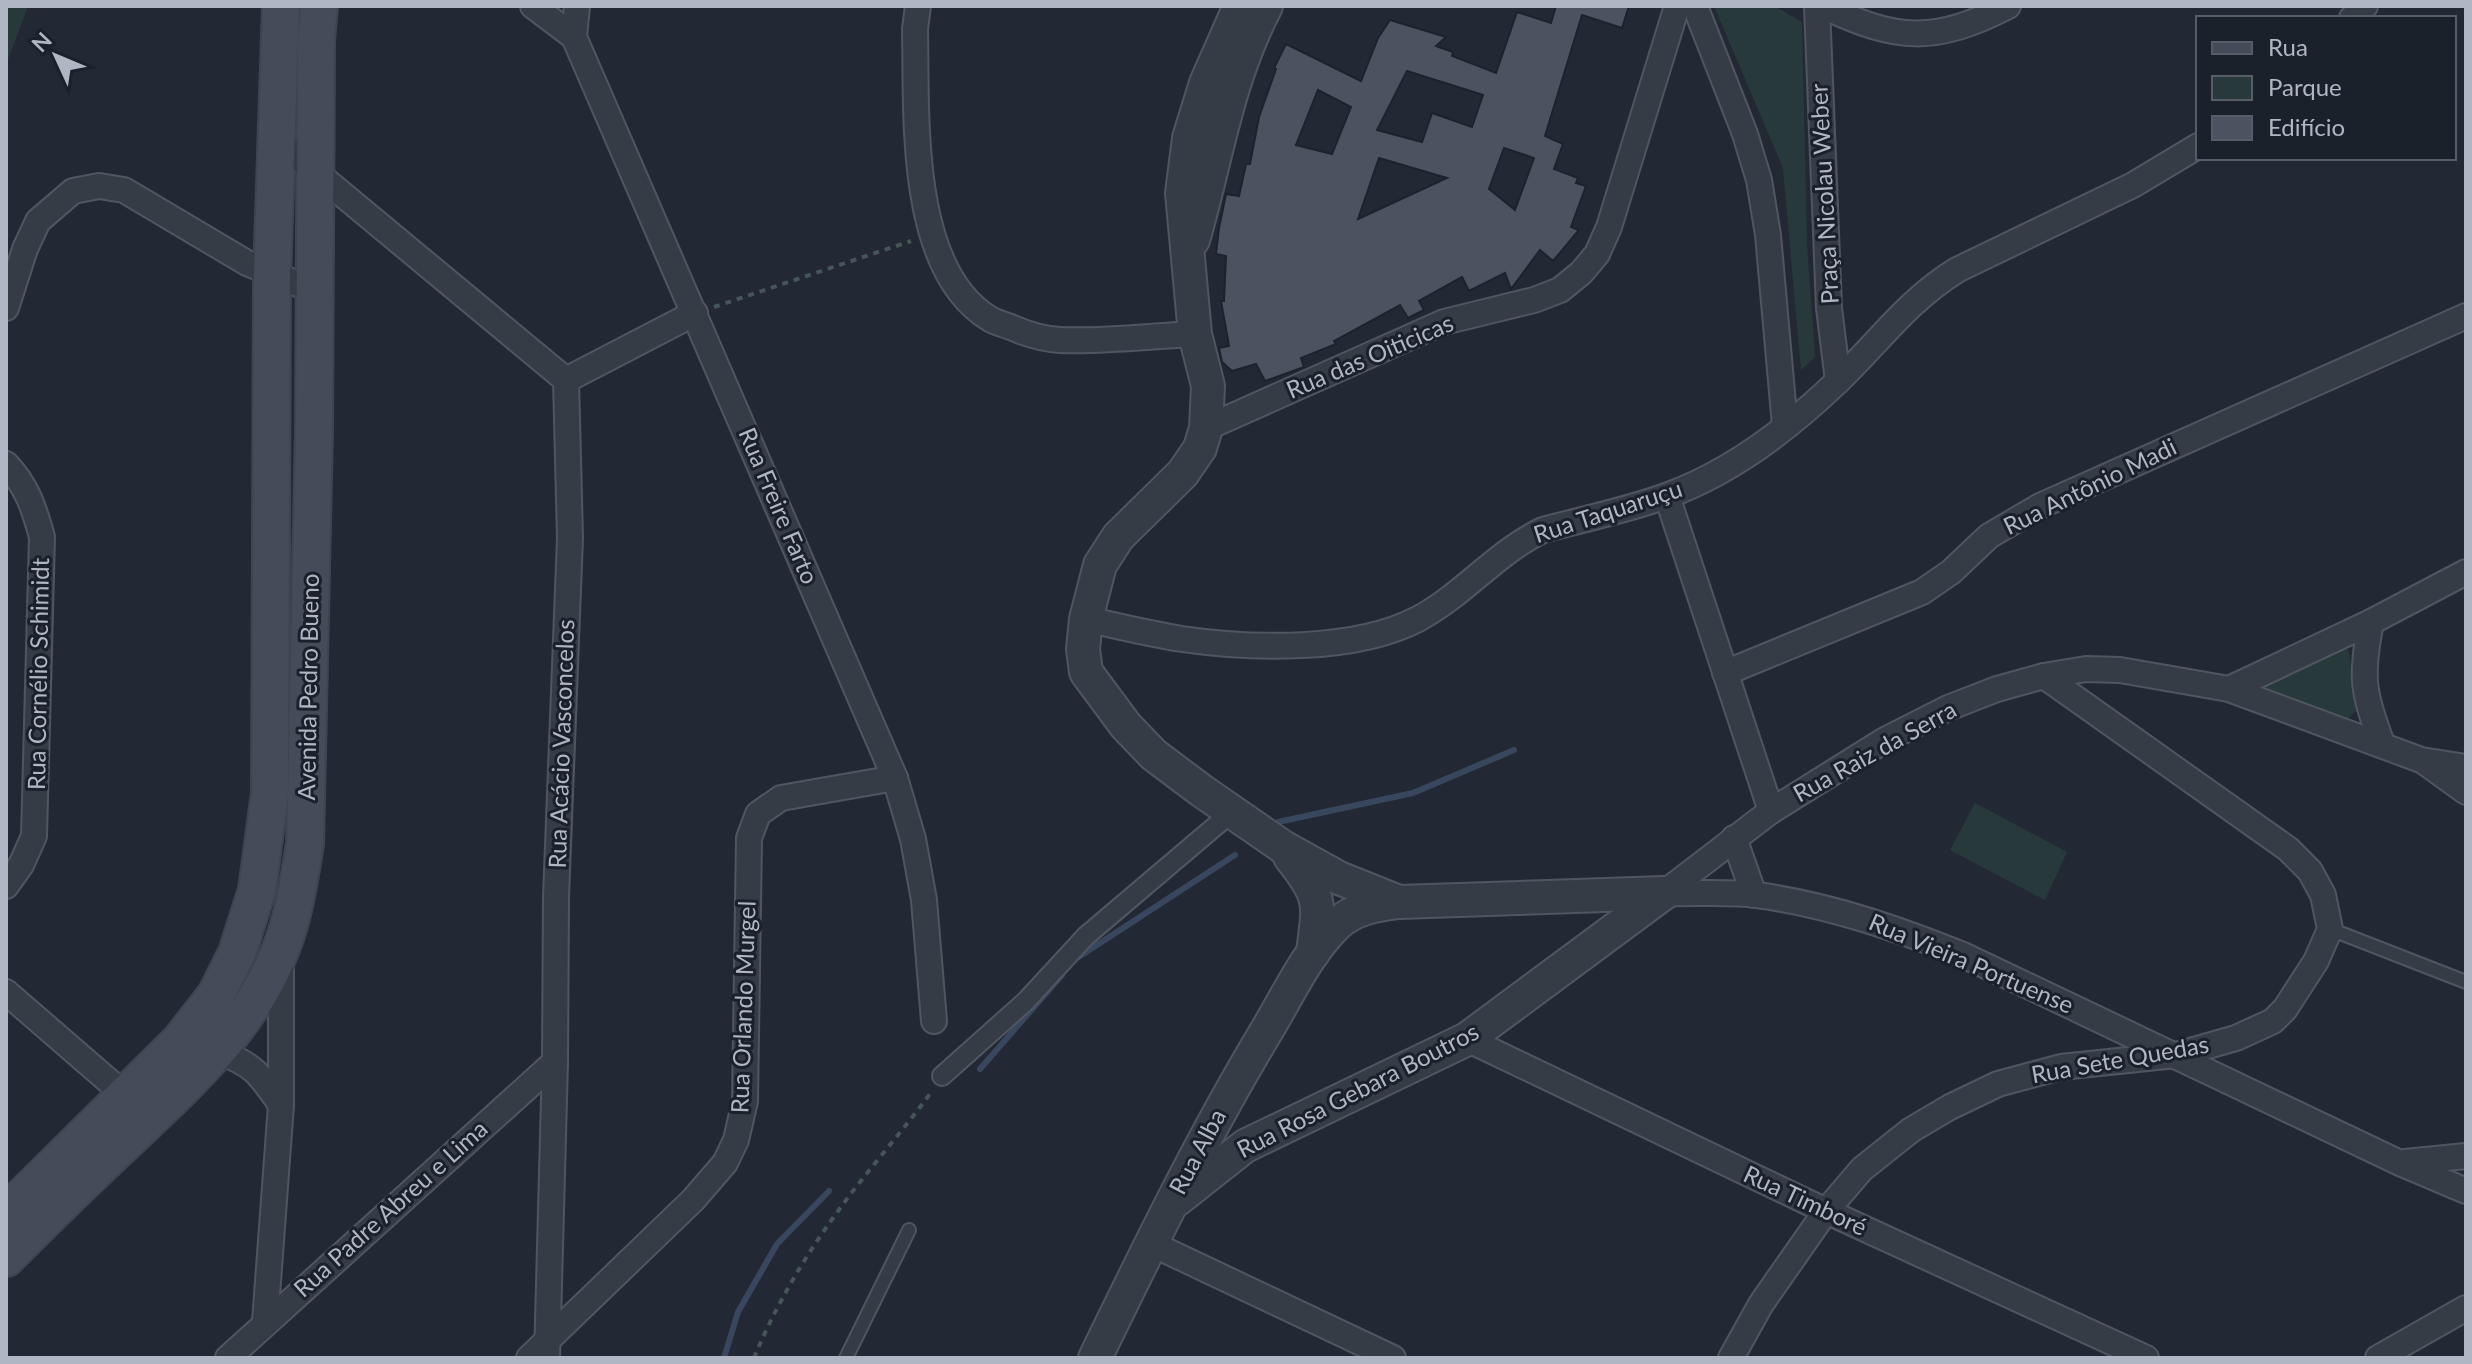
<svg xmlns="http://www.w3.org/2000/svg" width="2472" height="1364" font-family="Lato,sans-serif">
<rect width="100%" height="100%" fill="#222935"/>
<!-- green -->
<g fill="#28393b">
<polygon points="6,6 28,6 6,65"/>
<polygon points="1714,6 1774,6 1802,22 1807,244 1815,357 1801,370 1783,168"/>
<polygon points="2343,643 2349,652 2357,710 2347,719 2340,720 2261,689 2262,686"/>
<polygon points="1975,803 2067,852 2045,900 1950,850"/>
</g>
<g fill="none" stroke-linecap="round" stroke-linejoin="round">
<!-- stream -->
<g stroke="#39475e" stroke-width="6">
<polyline points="1278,822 1413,793 1514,750"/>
<polyline points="1077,958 1235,855"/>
<polyline points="980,1069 1062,975"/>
<polyline points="724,1358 738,1312 777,1244 829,1191"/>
</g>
</g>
<!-- building -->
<path fill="#4b5361" stroke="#1d232d" stroke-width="2" fill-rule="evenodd" d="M1556,6H1629L1622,28L1582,15L1545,136L1563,144L1554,169L1578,178L1576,183L1586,186L1571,227L1579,230L1553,261L1540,250L1511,289L1505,273L1469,291L1462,277L1419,301L1424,310L1408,318L1400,305L1334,341L1336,344L1301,358L1304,367L1265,381L1256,364L1232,371L1222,362L1219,348L1229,346L1221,301H1224L1226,256L1216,254L1219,228L1226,194L1239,196L1246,164H1250L1259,117L1276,69L1274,68L1286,44L1361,81L1378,38L1390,20L1446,37L1436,46L1453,52L1452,56L1496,73L1517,12L1551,23ZM1407,71L1483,95L1472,127L1432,113L1422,142L1377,130ZM1318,90L1351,107L1332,154L1296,145ZM1504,148L1534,158L1515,210L1489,189ZM1379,158L1447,178L1358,219Z"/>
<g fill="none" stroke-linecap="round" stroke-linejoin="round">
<!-- service casing -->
<g stroke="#505661" stroke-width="16">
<g id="service">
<polyline points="2330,929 2466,982"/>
<polyline points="846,1358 909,1230"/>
</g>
</g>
<!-- pedestrian casing -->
<g stroke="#505661" stroke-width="22">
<polyline id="pedestrian" points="942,1076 1026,1001 1086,936 1232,812"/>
</g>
<!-- minor casing -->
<g stroke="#505661" stroke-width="28">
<g id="minor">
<polyline points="533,6 574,37"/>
<polyline points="577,6 574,37 895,778 913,839 924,900 934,1021"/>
<path d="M918,6L915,29C917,113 907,269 990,319C997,323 1006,325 1013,328C1027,334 1045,339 1060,340C1104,342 1150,336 1195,334"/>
<polyline points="1695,6 1745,134 1759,180 1768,235 1785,426"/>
<polyline points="1817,6 1829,308 1838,381"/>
<path d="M1823,6C1897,41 1934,44 2008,6"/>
<polyline points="2352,18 2365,6"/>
<polyline points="277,140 566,380 570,538 556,897 555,1062 547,1358"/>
<polyline points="6,308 25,249 38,221 73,191 99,186 124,190 247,263 315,291"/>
<polyline points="566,380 695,313"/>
<polyline points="1206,428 1444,322 1534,300 1560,290 1581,273 1597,254 1609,227 1677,6"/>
<path d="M6,464C27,486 34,508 42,537L34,836L21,865L6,886"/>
<polyline points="1667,496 1771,811"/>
<path d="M1086,619C1117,626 1150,634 1182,639C1251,649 1355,652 1418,619C1463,595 1497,552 1543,530C1584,519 1627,510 1666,496C1731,473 1788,429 1837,382C1879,342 1907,301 1957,270L2133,185L2198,146"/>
<path d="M2371,622C2360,678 2363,691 2382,744"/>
<polyline points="1725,673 1922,592 1951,572 1989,536 2040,506 2466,316"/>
<polyline points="2229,689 2371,622 2466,572"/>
<polyline points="2426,763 2466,792"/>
<polyline points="1734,838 1754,895"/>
<polyline points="1664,893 1771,811 1885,740 1948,708 1997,689 2044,676 2086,669 2120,670 2229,689 2421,760 2466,767"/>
<path d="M1664,893C1694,894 1726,891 1757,895C1829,905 1896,928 1963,955L2400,1163L2466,1191"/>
<polyline points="6,992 126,1096"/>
<polyline points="1467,1039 1826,1211 2146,1358"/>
<path d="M218,1052C253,1063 261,1076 281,1105"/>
<polyline points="2405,1162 2466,1156"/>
<polyline points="1150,1243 1393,1358"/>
<polyline points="265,1322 281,1105 281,961"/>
<polyline points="228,1358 555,1062"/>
<polyline points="529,1358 693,1200 725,1163 736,1140 745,1101 749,838 758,814 781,798 895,778"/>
<polyline points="1731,1358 1761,1304 1826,1211 1862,1169 1911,1130 1950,1107 1998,1084 2061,1067 2176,1055 2236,1038 2273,1021 2285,1009 2316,961 2330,929 2323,895 2310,871 2288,849 2044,676"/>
<polyline points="2378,1358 2466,1308"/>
</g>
</g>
<!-- tertiary casing -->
<g stroke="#505661" stroke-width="36">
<g id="tertiary">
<polyline points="1240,6 1206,83 1189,138 1182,193 1195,334 1208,386 1206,428 1200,448 1183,473 1118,537 1100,565 1086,619 1083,649 1086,672 1126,726 1154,755 1202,791 1283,847 1339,878 1399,902"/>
<path d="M1193,240C1217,158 1226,83 1266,6"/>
<path d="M1290,857C1323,898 1319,903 1313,953"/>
<polyline points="1178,1199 1245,1146 1467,1039 1664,893"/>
<path d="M1095,1358C1149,1247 1203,1136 1267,1030C1288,995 1307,953 1337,924C1355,908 1376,905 1399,902L1664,893"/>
</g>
</g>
<!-- secondary casing -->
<g stroke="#3f4550" stroke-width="40">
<g id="secondary">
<polyline points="6,1213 180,1041 216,995 237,953 257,890 270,793 272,275 281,6"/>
<path d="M6,1258C48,1216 90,1175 133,1135C191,1080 250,1027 280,951C294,917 299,880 305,844L314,431L316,40L319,6"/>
</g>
</g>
<!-- path -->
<g stroke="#465558" stroke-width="4" stroke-dasharray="6 6" stroke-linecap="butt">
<polyline points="714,307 911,241"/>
<path d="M754,1358C774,1309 802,1261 833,1218C864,1174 900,1135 932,1091"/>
</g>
<!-- service -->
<use href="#service" stroke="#363c46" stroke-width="12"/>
<!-- pedestrian -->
<use href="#pedestrian" stroke="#363c46" stroke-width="18"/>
<!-- minor -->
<use href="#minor" stroke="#363c46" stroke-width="24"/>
<!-- tertiary -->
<use href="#tertiary" stroke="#363c46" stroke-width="32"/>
<!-- secondary -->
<use href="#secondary" stroke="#444b59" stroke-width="36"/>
</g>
<g text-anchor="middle" stroke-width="6" stroke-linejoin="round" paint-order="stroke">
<!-- street labels -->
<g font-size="24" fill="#b0b6c3" stroke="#1b212b">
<text transform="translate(1825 194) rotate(-93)" y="8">Praça Nicolau Weber</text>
<text transform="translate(1370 357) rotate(-23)" y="8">Rua das Oiticicas</text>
<text transform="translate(2090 487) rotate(-26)" y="8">Rua Antônio Madi</text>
<text transform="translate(778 506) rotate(67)" y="8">Rua Freire Farto</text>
<text transform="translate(1608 512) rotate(-18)" y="8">Rua Taquaruçu</text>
<text transform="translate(39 674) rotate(-89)" y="8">Rua Cornélio Schimidt</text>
<text transform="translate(309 687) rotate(-89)" y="8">Avenida Pedro Bueno</text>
<text transform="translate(562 744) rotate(-88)" y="8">Rua Acácio Vasconcelos</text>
<text transform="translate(1875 752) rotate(-29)" y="8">Rua Raiz da Serra</text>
<text transform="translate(1971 964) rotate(23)" y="8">Rua Vieira Portuense</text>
<text transform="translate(744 1007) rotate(-88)" y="8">Rua Orlando Murgel</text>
<text transform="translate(2120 1060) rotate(-10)" y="8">Rua Sete Quedas</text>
<text transform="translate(1358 1091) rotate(-27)" y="8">Rua Rosa Gebara Boutros</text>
<text transform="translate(1198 1152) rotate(-62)" y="8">Rua Alba</text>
<text transform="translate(1805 1201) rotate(25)" y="8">Rua Timboré</text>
<text transform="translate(391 1209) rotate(-42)" y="8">Rua Padre Abreu e Lima</text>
</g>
</g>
<!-- border -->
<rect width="2472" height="1364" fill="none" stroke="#b0b6c3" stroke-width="16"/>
<!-- legend -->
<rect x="2196" y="16" width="260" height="144" fill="#1b212b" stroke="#575d68" stroke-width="2"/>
<rect x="2212" y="42" width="40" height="12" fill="#444b59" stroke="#575d68" stroke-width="2"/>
<text x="2268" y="56" font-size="24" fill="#b0b6c3">Rua</text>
<rect x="2212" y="76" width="40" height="24" fill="#28393b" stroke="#575d68" stroke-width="2"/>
<text x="2268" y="96" font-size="24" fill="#b0b6c3">Parque</text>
<rect x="2212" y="116" width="40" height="24" fill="#4b5361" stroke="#575d68" stroke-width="2"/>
<text x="2268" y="136" font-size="24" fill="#b0b6c3">Edifício</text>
<!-- north arrow -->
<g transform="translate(56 56) rotate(314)" stroke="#1b212b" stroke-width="6" paint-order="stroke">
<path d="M0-6L14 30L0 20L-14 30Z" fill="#b0b6c3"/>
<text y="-12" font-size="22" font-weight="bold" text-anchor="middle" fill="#b0b6c3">N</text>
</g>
</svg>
